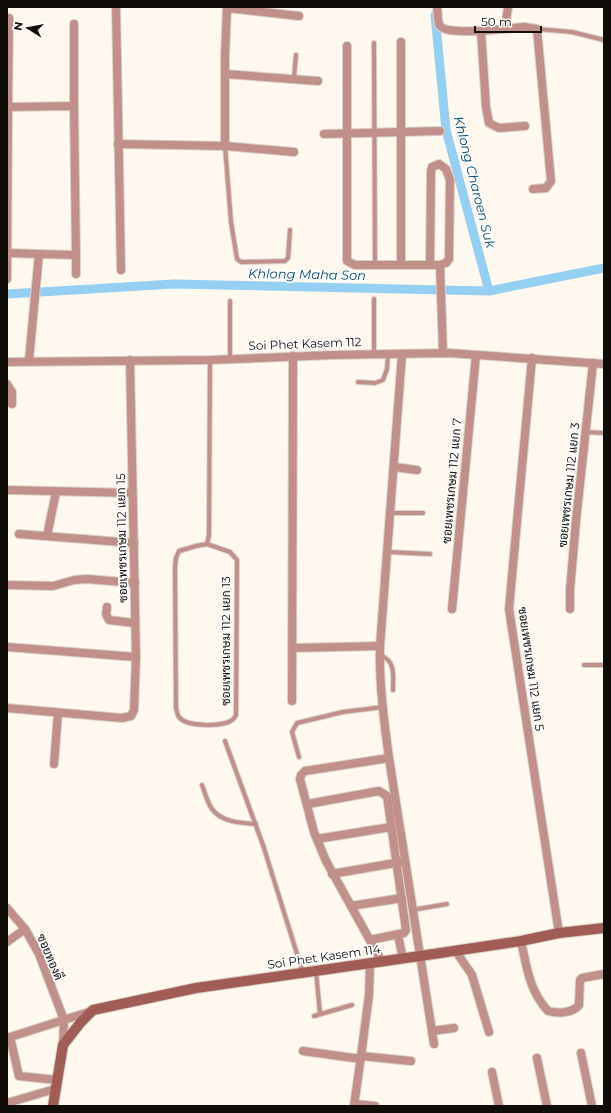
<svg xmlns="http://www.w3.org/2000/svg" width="611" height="1113" font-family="Montserrat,Sarabun,sans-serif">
<rect width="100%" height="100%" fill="#fff8ee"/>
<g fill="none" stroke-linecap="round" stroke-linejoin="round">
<!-- canal -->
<g stroke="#95cff2" stroke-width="9">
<polyline points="435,15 446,130 489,291"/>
<polyline points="7,294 174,284 489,291 604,268"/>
</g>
<!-- lane casing -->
<g stroke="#d9d2c9" stroke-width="6">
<g id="lane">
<polyline points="537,29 572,32 604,40"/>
<polyline points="374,43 375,264"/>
<polyline points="294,78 296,55"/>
<polyline points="225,146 231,222 237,259 241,262 285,261 288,258 290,230"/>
<polyline points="374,354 374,299"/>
<polyline points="230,359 230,301"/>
<polyline points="358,382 375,383 383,380 387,369 388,354"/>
<polyline points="586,432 604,433"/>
<polyline points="390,513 423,513"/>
<path d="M207,544L230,552L237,560L236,715C235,717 234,719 232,720C224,727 186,727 179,717C177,715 177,711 176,708L175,568L176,558L179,551L196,546L207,544L209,535L210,360"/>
<polyline points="388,552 430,554"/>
<path d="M380,655C396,661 393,675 393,690"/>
<polyline points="584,665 604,665"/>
<polyline points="225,741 263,845 303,973"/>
<polyline points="299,757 292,732 297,723 343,712 383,707"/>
<path d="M202,785C205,792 207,802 212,809C221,822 241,823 256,824"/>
<polyline points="412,910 447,904"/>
<polyline points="316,971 320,1014"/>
<polyline points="314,1016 352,1005"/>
</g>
</g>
<!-- street casing -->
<g stroke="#d9d2c9" stroke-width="10">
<g id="street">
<polyline points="116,7 121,270"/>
<path d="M437,7C438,12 437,21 440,26C446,33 472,31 481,31"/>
<polyline points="227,8 299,16"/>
<polyline points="505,29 508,7"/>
<polyline points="347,46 347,261 355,265 440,265"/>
<polyline points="225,74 318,81"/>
<polyline points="74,106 74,24"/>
<polyline points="8,107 9,18"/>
<polyline points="525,126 499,128 489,123 486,107 481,31 524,27 537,29 551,181 546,188 533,189"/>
<polyline points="324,134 440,131"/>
<polyline points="118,144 225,146 294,152"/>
<polyline points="225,146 225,56 227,7"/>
<polyline points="8,253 39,254"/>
<polyline points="401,264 401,42"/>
<polyline points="430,265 431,171 432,167 439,164 446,169 450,180 449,259 446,263 440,265 443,353"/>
<polyline points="76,274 76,255"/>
<polyline points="7,279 8,107 74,106 76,255 39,254 29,360"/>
<path d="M402,354L380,646C379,683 384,721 389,758L434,1044"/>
<polyline points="532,358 509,609 559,933"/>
<polyline points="7,362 210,360 333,355 449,353 604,364"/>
<polyline points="7,384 12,392 12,404"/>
<polyline points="394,467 417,470"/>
<polyline points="7,490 132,493"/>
<polyline points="19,534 134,543"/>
<polyline points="47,536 56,492"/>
<polyline points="7,585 53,586 74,580 87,579 135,583"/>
<polyline points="107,607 106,614 109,620 134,623"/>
<polyline points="452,609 476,355"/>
<polyline points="570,609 570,590 576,521 593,363"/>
<polyline points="7,647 136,657"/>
<polyline points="292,648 380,646"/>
<polyline points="292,701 293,356"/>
<polyline points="7,708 122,718 131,716 134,710 136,657 130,360"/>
<polyline points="54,764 58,713"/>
<polyline points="308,804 379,791 387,796 406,930 404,933 370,940"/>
<polyline points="317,839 391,827"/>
<polyline points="332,874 401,862"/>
<polyline points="351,906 402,898"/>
<polyline points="7,908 25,929 39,954 64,1020 63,1045"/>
<polyline points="398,935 403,959"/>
<path d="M521,941C527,968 529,990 548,1011C558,1014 573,1013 579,1005L580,980L582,978L604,974"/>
<polyline points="7,942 25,929"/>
<polyline points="455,950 472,975 489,1032"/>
<polyline points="382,962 326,861 314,832 300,779 301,775 305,771 389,758"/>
<polyline points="370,964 369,995 361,1056 411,1061"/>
<polyline points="432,1031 454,1028"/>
<polyline points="10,1037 19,1076 57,1080"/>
<polyline points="7,1038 92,1011"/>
<polyline points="303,1051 361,1059"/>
<polyline points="581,1053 592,1106"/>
<polyline points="537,1058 547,1106"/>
<polyline points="492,1072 499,1106"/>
<polyline points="7,1103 55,1089"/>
<polyline points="355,1104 375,1106"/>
<polyline points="354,1106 361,1056"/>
</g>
</g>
<!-- secondary casing -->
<g stroke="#d9d2c9" stroke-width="12">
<polyline id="secondary" points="53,1106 63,1045 81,1022 93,1010 196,988 420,956 521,941 559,933 604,928"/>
</g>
<!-- lane -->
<use href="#lane" stroke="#c2908a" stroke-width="4"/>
<!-- street -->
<use href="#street" stroke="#c2908a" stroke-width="8"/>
<!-- secondary -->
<use href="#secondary" stroke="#a25c56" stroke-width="10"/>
</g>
<g text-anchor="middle" stroke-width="3.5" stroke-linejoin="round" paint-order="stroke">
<!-- street labels -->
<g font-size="12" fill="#100c07" stroke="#fff">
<text transform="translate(305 344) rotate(-2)" y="4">Soi Phet Kasem 112</text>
<text transform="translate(452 481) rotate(-85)" y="4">ซอยเพชรเกษม 112 แยก 7</text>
<text transform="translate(569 485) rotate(-84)" y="4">ซอยเพชรเกษม 112 แยก 3</text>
<text transform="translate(122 538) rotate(-91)" y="4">ซอยเพชรเกษม 112 แยก 15</text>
<text transform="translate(226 641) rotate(-90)" y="4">ซอยเพชรเกษม 112 แยก 13</text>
<text transform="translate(531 669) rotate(82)" y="4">ซอยเพชรเกษม 112 แยก 5</text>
<text transform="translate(50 957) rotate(67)" y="4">ซอยทองดี</text>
<text transform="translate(324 957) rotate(-8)" y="4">Soi Phet Kasem 114</text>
</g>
<!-- water labels -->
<g font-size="13" font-style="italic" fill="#004d6f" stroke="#fff">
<text transform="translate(475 182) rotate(76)" y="5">Khlong Charoen Suk</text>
<text transform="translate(307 274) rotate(1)" y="5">Khlong Maha Son</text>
</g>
</g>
<!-- border -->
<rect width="611" height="1113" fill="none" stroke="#100c07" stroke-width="16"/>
<!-- north arrow -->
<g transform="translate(28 28) rotate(281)" stroke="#ffffff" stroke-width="3" paint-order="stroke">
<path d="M0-3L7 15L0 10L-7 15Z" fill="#100c07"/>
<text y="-6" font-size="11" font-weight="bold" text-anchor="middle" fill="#100c07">N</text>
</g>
<!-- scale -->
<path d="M475 26v6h66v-6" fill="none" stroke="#100c07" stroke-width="2"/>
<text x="481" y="26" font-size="12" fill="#100c07" stroke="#ffffff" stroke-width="3" paint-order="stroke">50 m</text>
</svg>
